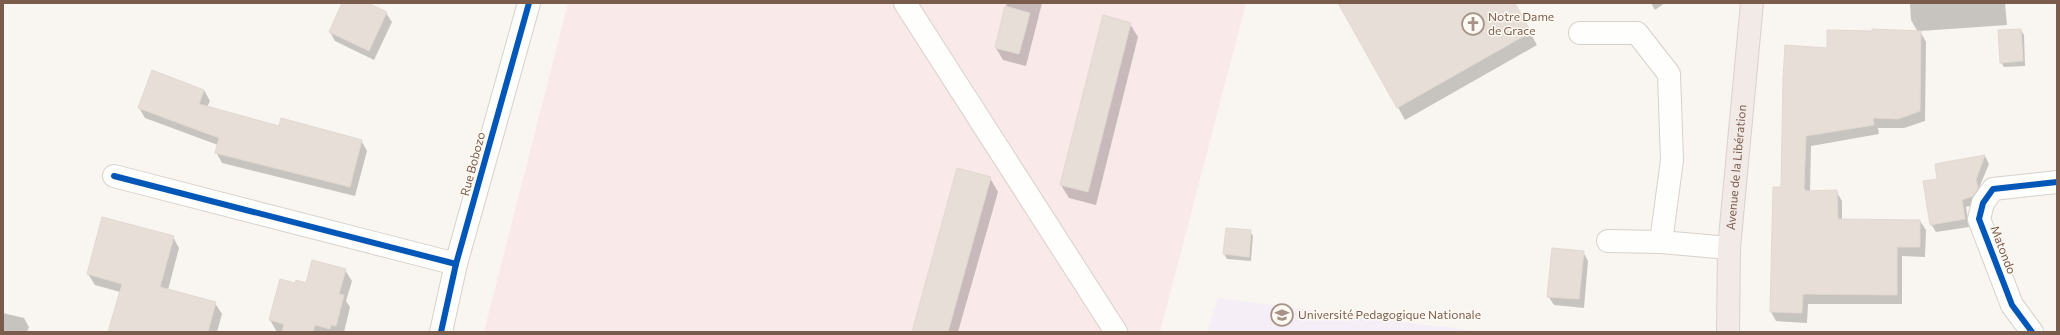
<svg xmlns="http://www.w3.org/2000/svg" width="2060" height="335" font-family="Commissioner,sans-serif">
<rect width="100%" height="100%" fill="#f9f5f0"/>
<!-- education -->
<polygon fill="#f6eef6" points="1218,298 1483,332 1207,332"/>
<!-- medical -->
<polygon fill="#fae9e9" points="568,3 1246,3 1160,332 484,332"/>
<!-- shadow -->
<g fill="#0003">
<polygon points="343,3 366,3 386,13 392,22 374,60 335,41 330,32"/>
<polygon points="1007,3 1042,3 1026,66 1003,60 996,48"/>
<polygon points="1340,3 1514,3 1537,45 1405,120"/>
<polygon points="1651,3 1665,3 1655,10"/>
<polygon points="1910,3 2005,3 2007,25 1920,31 1926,42 1925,121 1904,128 1878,128 1879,134 1811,146 1810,192 1836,191 1842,201 1842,220 1920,221 1926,230 1925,257 1902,256 1902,304 1808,304 1807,323 1776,321 1771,312 1782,189 1828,49 1918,32 1911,20"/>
<polygon points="1104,16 1130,24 1138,37 1096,205 1069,198 1061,185"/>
<polygon points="2021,30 2024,35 2025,66 2004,67 2001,62"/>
<polygon points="204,90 210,101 207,107 279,127 361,140 367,151 355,196 222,163 216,152 218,145 145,118 139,108"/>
<polygon points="1985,156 1989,164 1979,188 1982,196 1977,204 1966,207 1969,227 1936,232 1931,224 1938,179 1936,165"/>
<polygon points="990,178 998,192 958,332 913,332"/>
<polygon points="1226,229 1250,231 1253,236 1251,261 1227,259 1224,254"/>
<polygon points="173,237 179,248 168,290 215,303 222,314 217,332 110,332 120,292 95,285 88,274"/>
<polygon points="1583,252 1588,261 1584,308 1554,305 1548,296"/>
<polygon points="345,270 352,281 346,301 350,307 344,332 277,332 270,320 296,285 307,284"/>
<polygon points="3,313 24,318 29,327 27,332 3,332"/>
</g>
<!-- building -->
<g fill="#e6ded7" stroke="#e2d8d2">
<polygon points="342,3 368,3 387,12 369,51 329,32"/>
<polygon points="1338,3 1515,3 1531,32 1397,108"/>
<polygon points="1005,6 1030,13 1019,54 995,48"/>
<polygon points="1103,15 1131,23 1088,192 1060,185"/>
<polygon points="1872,29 1921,31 1920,111 1898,119 1873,118 1874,125 1806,136 1804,188 1806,191 1837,190 1838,219 1920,220 1920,247 1897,247 1897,295 1803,294 1802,313 1770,312 1773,187 1781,187 1783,80 1785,45 1827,48 1827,30 1872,31"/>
<polygon points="2021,29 2023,61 2000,63 1998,30"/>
<polygon points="152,70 204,90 199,104 279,126 281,118 362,140 350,187 215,153 219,138 138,108"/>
<polygon points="1985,155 1976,180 1978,188 1973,196 1962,200 1965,219 1930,225 1923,181 1937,179 1935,164"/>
<polygon points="957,168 991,177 948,332 912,332"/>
<polygon points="102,217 174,236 160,287 216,302 208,332 108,332 122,284 87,274"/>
<polygon points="1226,228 1251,230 1249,257 1223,254"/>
<polygon points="1552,248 1584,251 1579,299 1547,297"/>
<polygon points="312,260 346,269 339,294 344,295 336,326 331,325 330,329 315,325 313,332 282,332 284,324 269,320 280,279 295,283 296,280 306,283"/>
</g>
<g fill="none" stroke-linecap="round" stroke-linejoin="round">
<!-- minor casing -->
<g stroke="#d7d1cb" stroke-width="24">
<g id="minor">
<polyline points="905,3 1116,332"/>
<polyline points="1580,33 1637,33 1669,74 1672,160 1661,242 1729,248"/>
<polyline points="114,176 456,264"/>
<polyline points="1608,241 1661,242"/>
<polyline points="441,332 456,264 529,3"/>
<polyline points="2032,332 2012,305 1979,219 1983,203 1993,189 2057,182"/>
</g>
</g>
<!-- highway casing -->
<g stroke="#dad1cc" stroke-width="24">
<g id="highway">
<path id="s1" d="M1728,332L1729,248L1752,3"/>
</g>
</g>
<!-- minor -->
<use href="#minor" stroke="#fefefd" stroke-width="22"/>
<!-- highway -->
<use href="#highway" stroke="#f2eae7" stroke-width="22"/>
<!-- cycleway casing -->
<g stroke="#fffaf3" stroke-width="8">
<g id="cycleway">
<polyline points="114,176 456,264"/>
<polyline points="441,332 456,264 529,3"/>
<polyline points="2032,332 2012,305 1979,219 1983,203 1993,189 2057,182"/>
</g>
</g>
<!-- cycleway -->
<use href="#cycleway" stroke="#0057b8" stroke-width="6"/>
</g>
<!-- icons -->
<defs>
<g id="church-ring" transform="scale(1.15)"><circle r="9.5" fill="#fffaf3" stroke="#a69286" stroke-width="1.5"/><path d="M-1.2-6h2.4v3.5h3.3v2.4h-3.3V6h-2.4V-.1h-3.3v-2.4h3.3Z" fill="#a69286"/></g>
<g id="university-ring" transform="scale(1.15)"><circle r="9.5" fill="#fffaf3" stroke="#a69286" stroke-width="1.5"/><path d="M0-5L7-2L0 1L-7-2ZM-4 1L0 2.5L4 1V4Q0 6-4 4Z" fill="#a69286"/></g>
</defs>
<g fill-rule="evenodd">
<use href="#church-ring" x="1473" y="24"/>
<use href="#university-ring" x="1282" y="315"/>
</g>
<g text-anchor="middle" stroke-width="3" stroke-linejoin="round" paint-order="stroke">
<!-- poi labels -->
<g font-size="12" fill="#7a5c4d" stroke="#fffaf3" text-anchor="start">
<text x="1488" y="21">Notre Dame<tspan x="1488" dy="14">de Grace</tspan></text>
<text x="1298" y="319">Université Pedagogique Nationale</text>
</g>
<!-- street labels -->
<g font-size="12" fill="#7a5c4d" stroke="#fffaf3">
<text transform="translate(473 164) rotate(-75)" y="4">Rue Bobozo</text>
<text dy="4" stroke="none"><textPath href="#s1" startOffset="165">Avenue de la Libération</textPath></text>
<text transform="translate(2003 250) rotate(69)" y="4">Matondo</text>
</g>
</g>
<!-- border -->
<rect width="2060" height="335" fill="none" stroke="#7a5c4d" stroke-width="8"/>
</svg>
